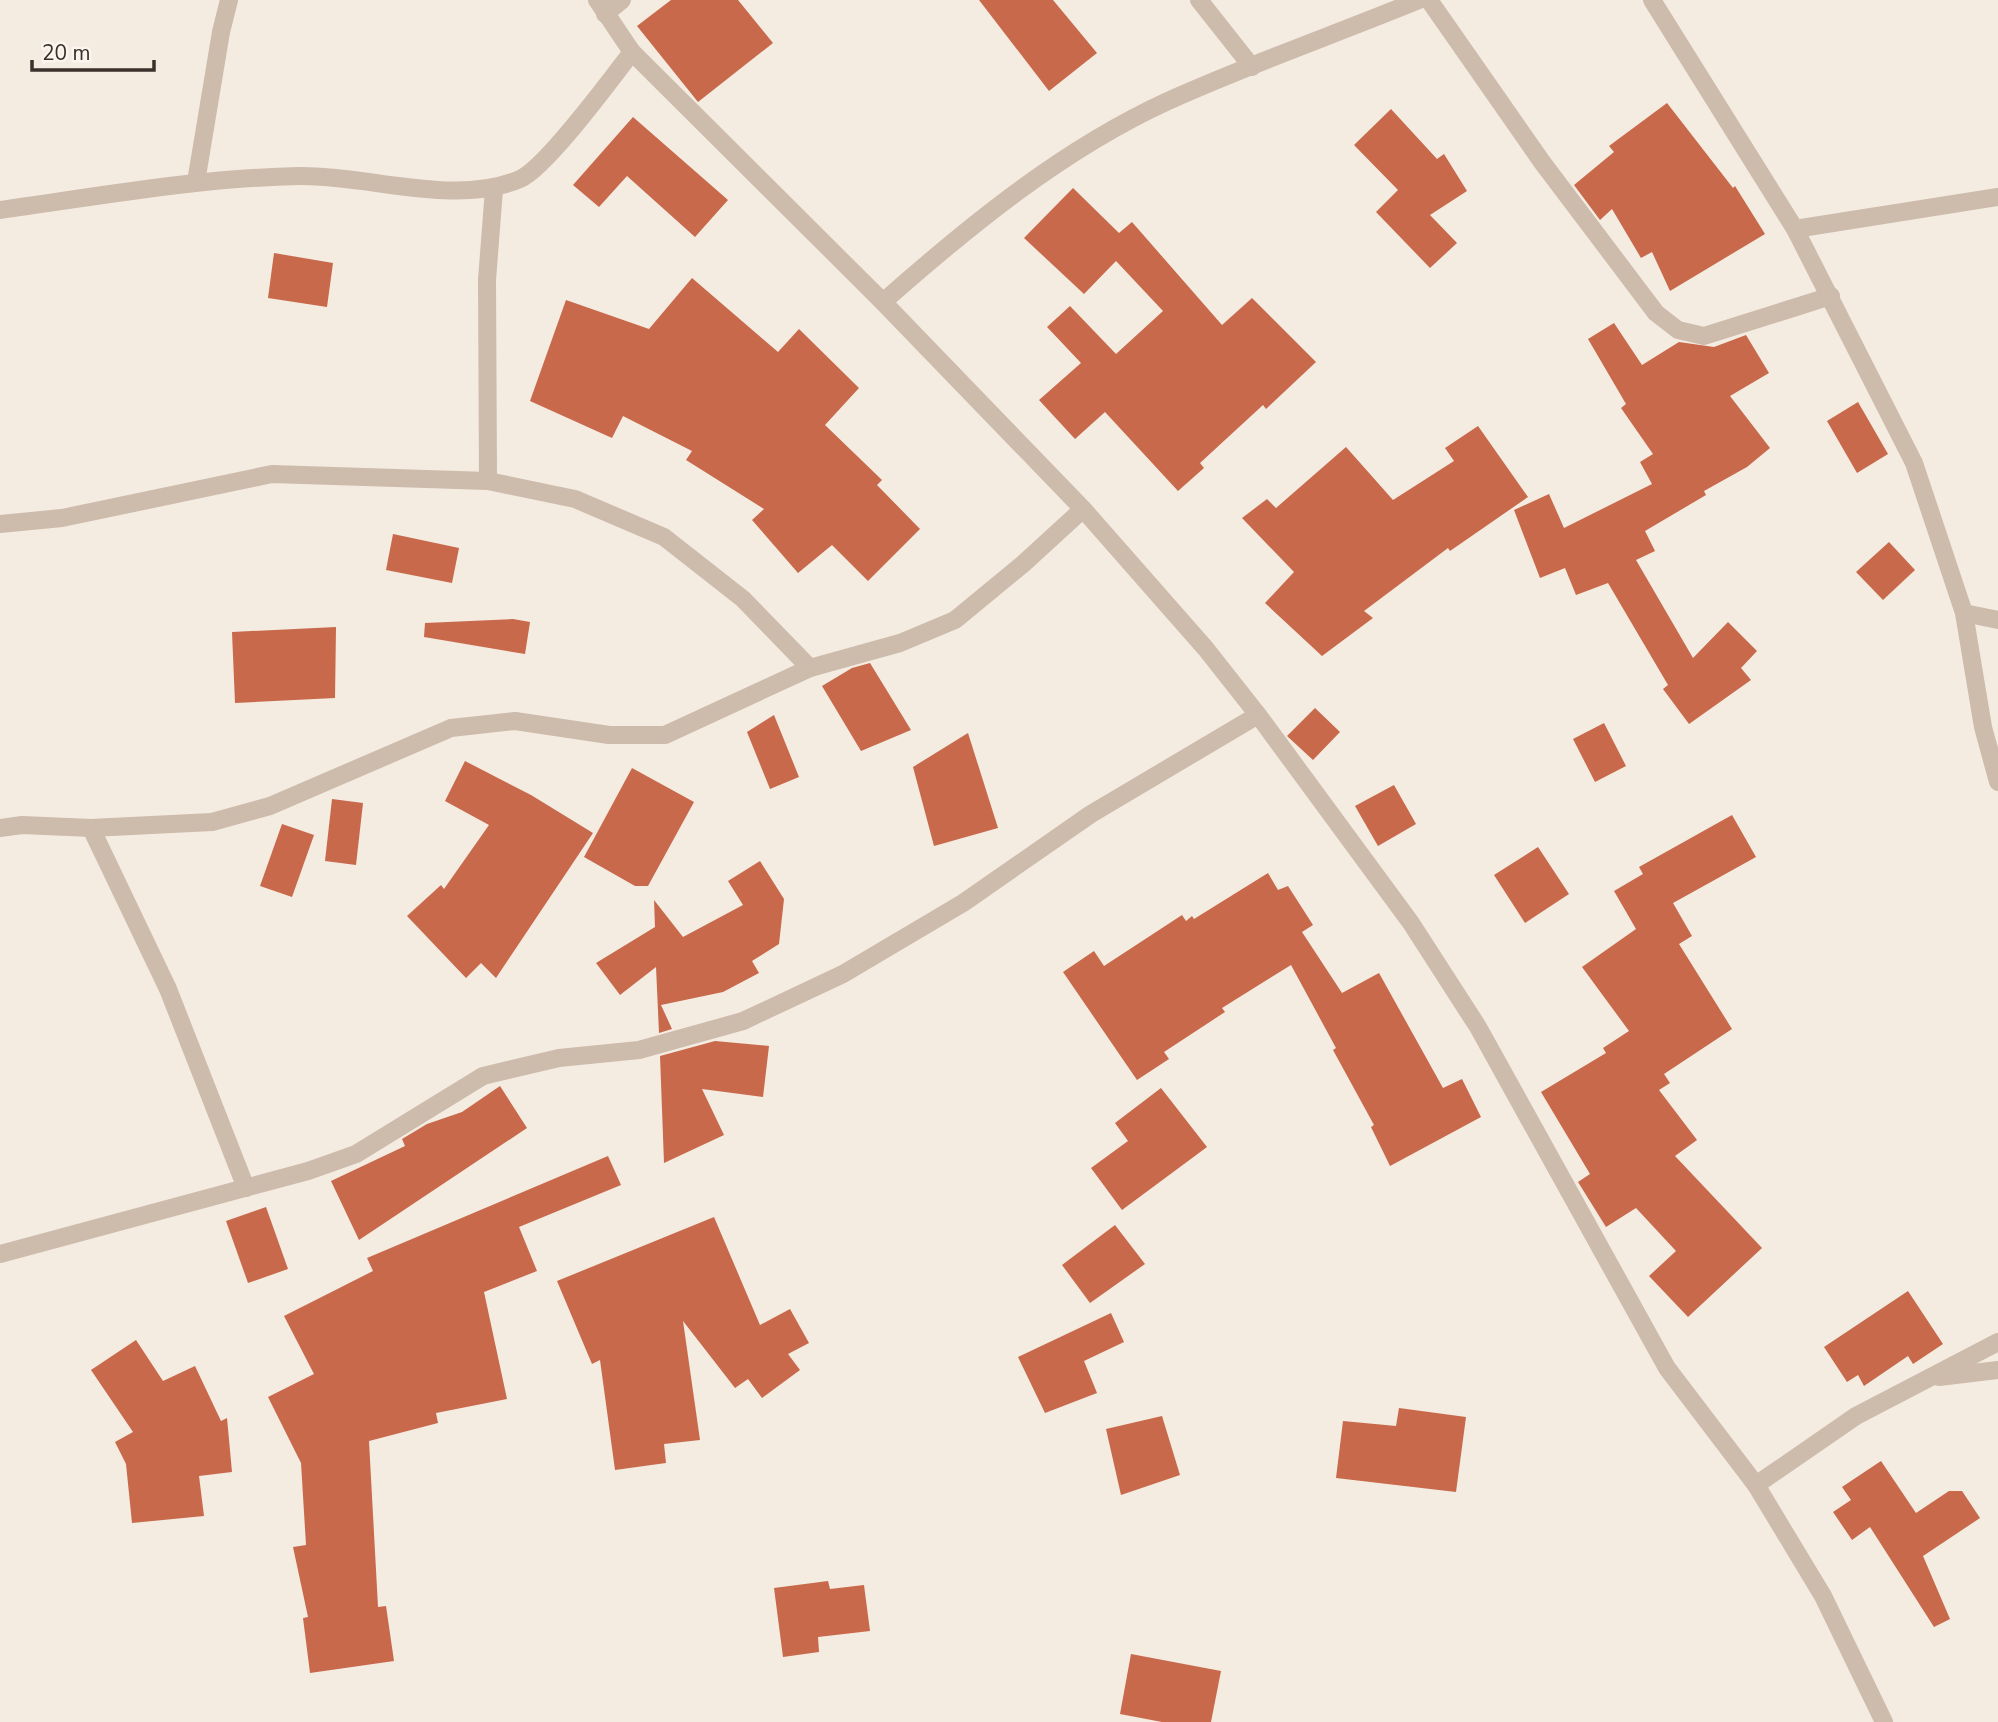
<svg xmlns="http://www.w3.org/2000/svg" width="1998" height="1722" font-family="'Nunito Sans',sans-serif">
<rect width="100%" height="100%" fill="#f4ebe1"/>
<!-- building -->
<g fill="#c8694b">
<polygon points="671,0 738,0 773,43 698,102 637,26"/>
<polygon points="979,0 1053,0 1097,53 1049,91"/>
<polygon points="1667,103 1733,188 1735,186 1765,234 1670,291 1652,252 1641,258 1612,209 1600,220 1574,185 1614,152 1609,146"/>
<polygon points="1391,109 1437,159 1444,154 1467,191 1430,215 1457,243 1430,268 1376,212 1398,190 1354,145"/>
<polygon points="633,117 728,200 695,237 627,176 599,207 573,185"/>
<polygon points="1073,188 1119,233 1132,222 1222,325 1252,298 1316,362 1266,409 1263,405 1200,463 1204,468 1178,491 1105,412 1075,439 1039,400 1081,363 1047,327 1070,306 1116,354 1163,311 1116,261 1084,294 1024,238"/>
<polygon points="274,253 333,263 327,307 268,298"/>
<polygon points="692,278 778,352 799,329 859,388 825,425 882,480 877,485 920,529 868,581 832,545 798,573 752,520 764,509 686,460 692,451 623,416 612,438 530,401 566,300 649,329"/>
<polygon points="1614,323 1642,365 1679,342 1714,347 1746,335 1769,373 1730,396 1770,448 1747,467 1704,491 1706,495 1645,531 1655,551 1636,560 1693,658 1728,622 1757,651 1741,668 1751,680 1689,724 1663,689 1668,685 1608,583 1576,595 1565,568 1540,578 1514,510 1549,494 1564,528 1652,484 1640,462 1653,454 1621,408 1626,404 1588,339"/>
<polygon points="1858,402 1888,454 1857,473 1827,421"/>
<polygon points="1478,426 1528,497 1450,551 1448,548 1364,611 1373,618 1322,656 1265,603 1294,572 1242,518 1267,499 1276,508 1346,447 1393,500 1454,461 1445,448"/>
<polygon points="393,534 459,548 452,583 386,570"/>
<polygon points="1889,542 1915,570 1883,600 1856,572"/>
<polygon points="513,619 530,622 525,654 424,637 425,623"/>
<polygon points="336,627 335,698 235,703 232,632"/>
<polygon points="870,663 911,730 861,751 822,686 852,668"/>
<polygon points="1315,708 1340,732 1313,760 1287,736"/>
<polygon points="774,715 799,777 770,789 747,732"/>
<polygon points="1604,723 1626,766 1595,782 1573,739"/>
<polygon points="968,733 998,828 934,846 913,767"/>
<polygon points="465,761 531,795 593,833 496,978 481,963 466,978 407,916 441,885 444,889 489,825 445,801"/>
<polygon points="632,768 694,802 648,886 635,886 584,857"/>
<polygon points="1394,785 1416,824 1378,846 1355,806"/>
<polygon points="332,799 363,803 356,865 325,861"/>
<polygon points="1732,815 1756,857 1673,903 1692,936 1679,944 1732,1029 1664,1074 1670,1083 1659,1090 1697,1140 1675,1156 1762,1248 1688,1317 1649,1276 1676,1251 1636,1208 1606,1227 1578,1182 1590,1174 1541,1092 1606,1053 1603,1048 1629,1031 1582,967 1636,929 1614,891 1643,874 1639,867"/>
<polygon points="282,824 314,835 292,897 260,886"/>
<polygon points="1538,847 1569,894 1525,923 1494,875"/>
<polygon points="760,861 784,899 779,944 752,961 759,973 723,992 661,1005 672,1029 659,1033 656,967 620,995 596,963 655,927 654,900 683,937 743,905 728,881"/>
<polygon points="1268,873 1278,890 1288,886 1313,925 1302,932 1342,993 1379,973 1443,1088 1462,1079 1481,1117 1390,1166 1371,1127 1374,1125 1333,1050 1336,1048 1291,965 1222,1008 1225,1012 1164,1052 1169,1059 1137,1080 1063,972 1094,951 1104,966 1182,915 1186,921 1192,916 1194,919"/>
<polygon points="715,1041 769,1046 763,1097 702,1089 724,1135 664,1163 660,1056"/>
<polygon points="500,1086 527,1128 359,1240 331,1181 405,1146 402,1139 427,1124 462,1112"/>
<polygon points="1161,1088 1207,1147 1122,1210 1091,1168 1128,1141 1115,1123"/>
<polygon points="608,1156 621,1185 519,1227 537,1271 484,1292 507,1399 436,1413 438,1423 369,1441 378,1607 386,1606 394,1661 310,1673 303,1618 308,1617 293,1547 306,1545 301,1463 268,1397 314,1374 284,1316 373,1271 367,1258"/>
<polygon points="266,1207 288,1269 248,1283 226,1221"/>
<polygon points="714,1217 760,1325 790,1309 809,1343 788,1354 800,1370 762,1398 748,1379 735,1388 683,1321 700,1440 664,1444 666,1463 615,1470 600,1360 592,1364 557,1281"/>
<polygon points="1115,1225 1145,1264 1090,1303 1062,1265"/>
<polygon points="1908,1291 1943,1344 1913,1364 1908,1356 1864,1386 1858,1375 1847,1382 1824,1347"/>
<polygon points="1111,1313 1124,1342 1084,1361 1097,1393 1045,1413 1018,1357"/>
<polygon points="136,1340 163,1381 195,1366 221,1421 227,1418 232,1472 199,1476 204,1516 132,1523 126,1464 115,1442 133,1432 91,1370"/>
<polygon points="1399,1408 1466,1417 1456,1492 1336,1478 1343,1421 1396,1426"/>
<polygon points="1162,1416 1180,1475 1121,1495 1106,1429"/>
<polygon points="1881,1461 1916,1513 1949,1491 1962,1491 1980,1518 1923,1556 1950,1619 1934,1627 1870,1527 1852,1540 1833,1512 1851,1500 1842,1487"/>
<polygon points="828,1581 830,1589 864,1585 870,1631 818,1637 819,1652 783,1657 774,1588"/>
<polygon points="1131,1654 1221,1671 1211,1722 1162,1722 1120,1714"/>
</g>
<g fill="none" stroke-linecap="round" stroke-linejoin="round">
<!-- minor -->
<g stroke="#cdbbac" stroke-width="18">
<polyline points="597,0 632,52 883,302 1083,509 1206,649 1258,715 1411,923 1478,1027 1667,1368 1756,1485 1823,1596 1884,1722"/>
<polyline points="1199,0 1252,67"/>
<polyline points="1429,0 1542,162 1656,313 1678,330 1704,336 1831,296"/>
<polyline points="1652,0 1795,229 1914,463 1964,613 1983,727 1998,782"/>
<polyline points="605,14 622,0"/>
<polyline points="196,182 221,32 229,0"/>
<path d="M0,210C100,196 199,178 300,176C369,175 455,207 520,179C546,168 612,78 632,52"/>
<polyline points="1795,229 1998,197"/>
<path d="M883,302C969,226 1063,149 1168,101C1250,64 1336,34 1419,0"/>
<polyline points="488,481 487,280 494,189"/>
<polyline points="0,524 62,518 272,474 488,481 575,499 664,537 743,599 810,668"/>
<polyline points="1964,613 1998,620"/>
<polyline points="0,828 22,825 91,828 212,822 270,806 451,728 515,721 609,735 665,735 810,668 900,643 955,620 1023,564 1083,509"/>
<polyline points="91,828 168,989 246,1188"/>
<polyline points="0,1254 308,1171 356,1154 483,1076 559,1058 639,1050 743,1021 843,974 963,903 1091,814 1258,715"/>
<polyline points="1939,1377 1998,1370"/>
<polyline points="1756,1485 1856,1416 1998,1342"/>
</g>
</g>
<!-- scale -->
<path d="M32 60v10h122v-10" fill="none" stroke="#3b302b" stroke-width="3.5"/>
<text x="42" y="60" font-size="21" fill="#3b302b" stroke="#fbf5ee" stroke-width="5" paint-order="stroke">20 m</text>
</svg>
